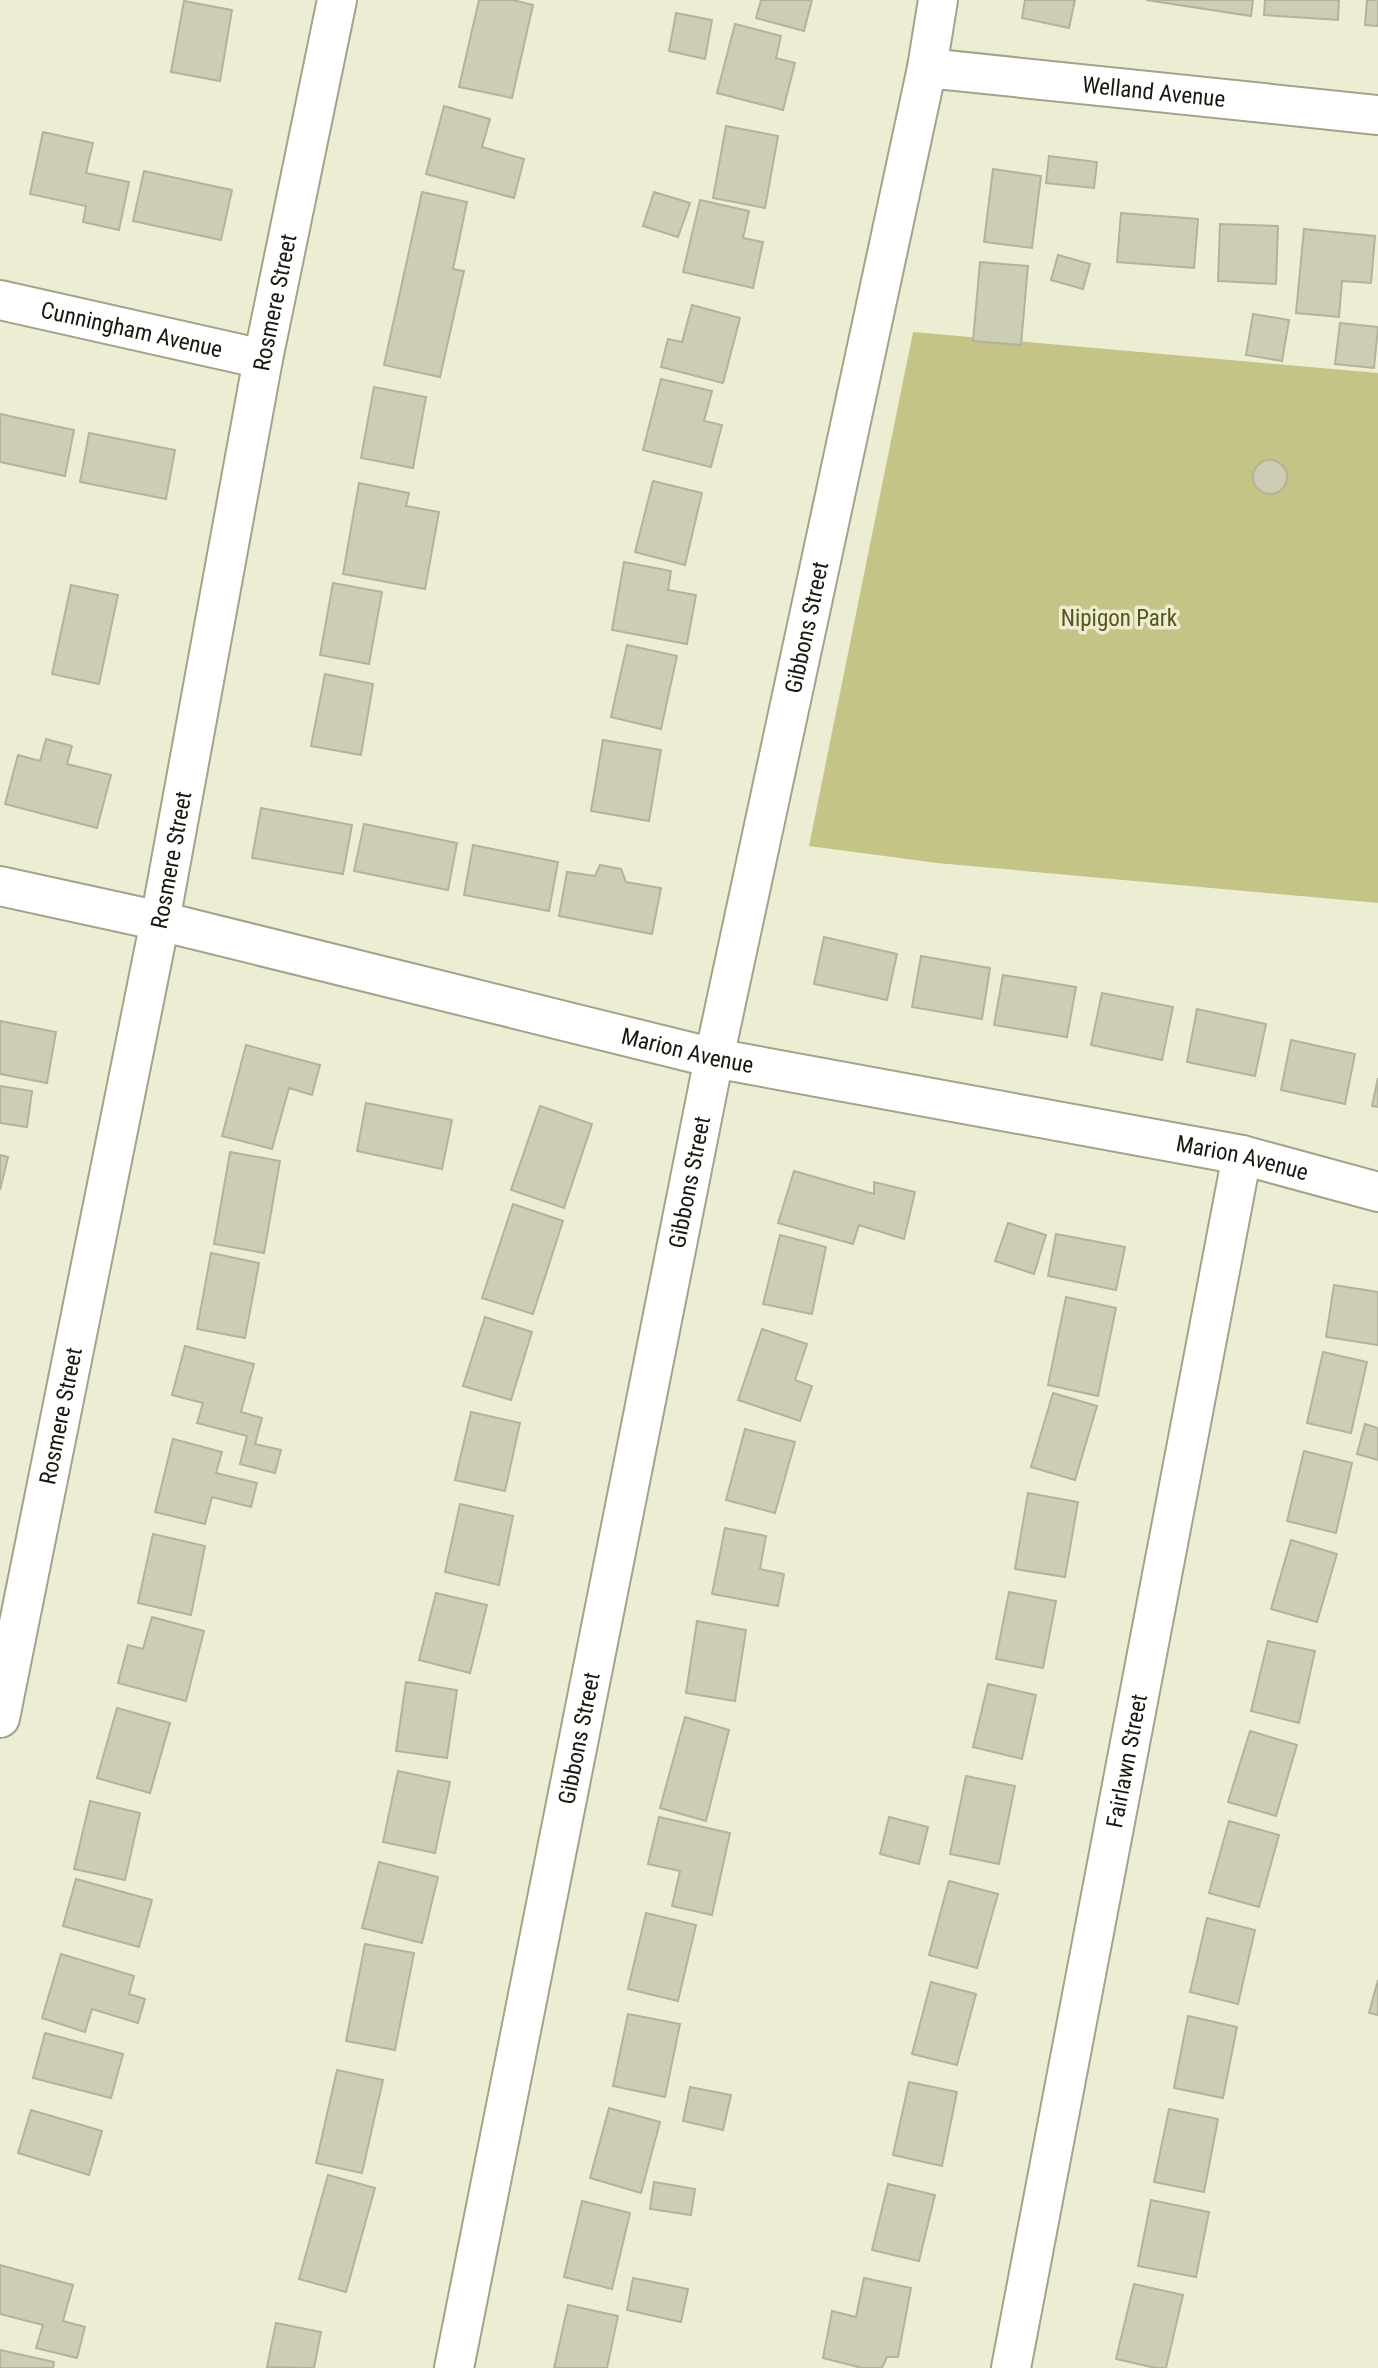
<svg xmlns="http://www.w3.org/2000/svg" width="1378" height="2368" font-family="'Roboto Condensed',sans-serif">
<rect width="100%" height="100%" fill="#ededd4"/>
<!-- green -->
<polygon fill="#c5c487" points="913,332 1378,373 1378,903 937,863 809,846"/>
<!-- building -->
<g fill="#cdcdb5" stroke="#b3b39b" stroke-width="2">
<polygon points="479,0 513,0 533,5 512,98 459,87"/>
<polygon points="761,0 812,0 804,31 756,18"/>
<polygon points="1025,0 1075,0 1069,28 1022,18"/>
<polygon points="1146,0 1253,0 1251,16"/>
<polygon points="1265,0 1339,0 1338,20 1264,15"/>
<polygon points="1367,0 1378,0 1378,26 1365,25"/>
<polygon points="184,1 232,10 220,81 171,72"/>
<polygon points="676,13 712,20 705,59 669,51"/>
<polygon points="735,24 781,36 776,58 795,63 783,110 717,93"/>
<polygon points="444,106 490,119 482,147 524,159 514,198 426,174"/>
<polygon points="726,126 778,136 765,208 713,198"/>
<polygon points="43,132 93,143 86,173 129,182 119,230 83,222 86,206 30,194"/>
<polygon points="1049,156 1097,162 1094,188 1046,183"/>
<polygon points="993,169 1041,176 1032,248 984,242"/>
<polygon points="144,171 232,190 221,240 133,221"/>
<polygon points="422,192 467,202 453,269 464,271 440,377 384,365"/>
<polygon points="654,192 690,203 678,237 643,226"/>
<polygon points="700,200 749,211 743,238 763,242 753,288 683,272"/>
<polygon points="1121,213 1198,219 1194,268 1117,262"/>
<polygon points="1220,224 1278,226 1276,284 1218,281"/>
<polygon points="1304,229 1375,236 1371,283 1342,281 1339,317 1296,313"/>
<polygon points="1058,255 1090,264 1083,289 1051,280"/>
<polygon points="980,262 1028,266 1021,345 973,341"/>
<polygon points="692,305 740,318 723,383 661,367 668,339 682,342"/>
<polygon points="1253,314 1289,320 1282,361 1246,355"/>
<polygon points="1340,323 1378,327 1374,368 1335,364"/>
<polygon points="661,379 712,391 704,421 722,425 711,467 643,450"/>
<polygon points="374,387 426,397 413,468 361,458"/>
<polygon points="0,414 74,430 65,476 0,462"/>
<polygon points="89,433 175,450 166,499 80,482"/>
<circle cx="1270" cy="477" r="17"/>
<polygon points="653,481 702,493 685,565 635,552"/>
<polygon points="359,483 409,493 406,506 439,512 425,589 343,574"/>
<polygon points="624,562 671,571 668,590 696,595 687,644 612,630"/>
<polygon points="333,583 382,592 369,664 320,655"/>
<polygon points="71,585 118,595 99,684 52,674"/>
<polygon points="627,645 677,656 661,729 611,717"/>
<polygon points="325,674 373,684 361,755 311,746"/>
<polygon points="46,739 72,746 67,764 111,775 97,828 5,804 18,755 40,761"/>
<polygon points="603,740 661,750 649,821 591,811"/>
<polygon points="261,808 352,825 343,874 252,858"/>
<polygon points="364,824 457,843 448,890 354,871"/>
<polygon points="473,845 558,862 549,911 464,895"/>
<polygon points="600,865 621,869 626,882 661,888 652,934 559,916 567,872 595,876"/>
<polygon points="824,937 897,954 887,1000 814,984"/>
<polygon points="921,956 990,968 982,1019 912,1007"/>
<polygon points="1003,975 1076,987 1067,1037 994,1025"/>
<polygon points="1102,993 1173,1007 1162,1060 1091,1045"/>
<polygon points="1197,1009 1266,1024 1255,1076 1187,1062"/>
<polygon points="0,1021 56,1032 47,1083 0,1074"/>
<polygon points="1291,1040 1355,1054 1345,1104 1281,1090"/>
<polygon points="246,1045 320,1065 312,1095 289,1088 272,1149 222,1136"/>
<polygon points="1378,1078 1378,1107 1372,1106"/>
<polygon points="0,1086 32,1091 27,1127 0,1123"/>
<polygon points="366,1103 452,1120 442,1169 357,1151"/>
<polygon points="540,1106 592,1124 564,1208 511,1190"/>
<polygon points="230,1152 280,1161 264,1253 214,1244"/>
<polygon points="0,1155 8,1157 0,1190"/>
<polygon points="794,1171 874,1194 874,1182 915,1192 904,1239 859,1225 853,1244 778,1223"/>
<polygon points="513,1204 563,1221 533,1314 482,1298"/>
<polygon points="1008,1223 1046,1235 1034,1274 995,1261"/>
<polygon points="1056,1234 1125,1247 1116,1290 1048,1276"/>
<polygon points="780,1235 826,1247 812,1314 763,1304"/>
<polygon points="211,1253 259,1263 245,1338 197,1329"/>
<polygon points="1334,1285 1378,1292 1378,1345 1326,1337"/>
<polygon points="1066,1297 1116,1308 1098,1396 1048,1385"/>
<polygon points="485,1317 532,1332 511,1400 463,1386"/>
<polygon points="762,1329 807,1344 795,1380 812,1386 800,1421 738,1400"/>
<polygon points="185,1346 254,1364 241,1412 262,1418 255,1444 281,1450 275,1473 240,1464 247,1436 197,1423 203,1403 172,1395"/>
<polygon points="1323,1352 1367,1362 1351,1433 1307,1423"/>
<polygon points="1053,1393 1097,1406 1075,1480 1031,1467"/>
<polygon points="471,1412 520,1423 505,1491 455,1480"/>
<polygon points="1365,1424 1378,1428 1378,1460 1357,1454"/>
<polygon points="745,1429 795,1442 775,1513 726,1500"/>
<polygon points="173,1439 222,1452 216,1473 257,1483 251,1507 212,1497 205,1524 155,1512"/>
<polygon points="1304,1451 1352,1463 1336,1533 1287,1521"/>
<polygon points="1028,1493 1078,1502 1065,1577 1015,1569"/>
<polygon points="460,1504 513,1516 499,1585 445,1572"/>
<polygon points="725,1528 766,1536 760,1569 784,1574 778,1606 712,1594"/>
<polygon points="153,1534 205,1546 191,1615 138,1603"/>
<polygon points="1291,1540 1337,1554 1317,1622 1271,1609"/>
<polygon points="1009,1592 1056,1601 1043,1668 996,1659"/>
<polygon points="436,1593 487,1605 470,1673 419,1660"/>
<polygon points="152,1617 204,1631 186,1701 118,1683 128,1645 143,1649"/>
<polygon points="697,1621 746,1630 735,1701 686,1693"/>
<polygon points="1268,1641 1315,1651 1299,1723 1251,1711"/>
<polygon points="406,1682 457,1690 447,1758 396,1751"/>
<polygon points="988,1684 1036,1695 1022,1759 973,1747"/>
<polygon points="117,1708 170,1723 150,1793 97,1778"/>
<polygon points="685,1717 729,1730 706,1821 660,1808"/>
<polygon points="1250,1731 1297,1745 1276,1816 1228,1802"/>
<polygon points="398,1771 450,1782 435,1853 383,1842"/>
<polygon points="966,1776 1015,1786 999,1864 950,1854"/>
<polygon points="90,1801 140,1813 125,1880 74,1869"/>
<polygon points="659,1817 730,1833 712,1915 672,1906 680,1871 648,1864"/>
<polygon points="889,1817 928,1827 919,1864 880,1854"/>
<polygon points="1229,1821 1279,1835 1259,1907 1209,1893"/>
<polygon points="379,1862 438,1877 422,1943 362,1928"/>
<polygon points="76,1879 152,1900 139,1947 63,1926"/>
<polygon points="949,1881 998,1894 977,1968 929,1955"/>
<polygon points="646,1913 696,1925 678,2001 628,1989"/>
<polygon points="1207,1918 1255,1930 1238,2004 1190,1992"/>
<polygon points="365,1944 414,1953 395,2050 346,2041"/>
<polygon points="61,1954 134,1976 129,1994 145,1999 138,2023 92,2009 85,2032 42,2018"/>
<polygon points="1378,1980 1378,2015 1369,2013"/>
<polygon points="931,1982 976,1994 957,2065 912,2054"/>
<polygon points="628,2014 680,2024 665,2097 613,2086"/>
<polygon points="1188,2016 1237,2027 1223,2098 1174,2088"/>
<polygon points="45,2033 123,2054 111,2098 33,2078"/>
<polygon points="337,2070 383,2080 362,2173 316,2163"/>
<polygon points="909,2082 957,2092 942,2166 893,2155"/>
<polygon points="690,2087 731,2095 723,2130 683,2121"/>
<polygon points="609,2108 660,2122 641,2193 590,2178"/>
<polygon points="1169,2109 1218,2119 1204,2192 1154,2182"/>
<polygon points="31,2110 102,2131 89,2175 18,2153"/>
<polygon points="328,2175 375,2188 346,2292 299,2279"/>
<polygon points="654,2182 695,2189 691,2215 650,2209"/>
<polygon points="888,2184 935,2195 919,2261 872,2250"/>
<polygon points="1151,2200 1209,2212 1196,2277 1138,2266"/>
<polygon points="582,2201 630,2213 612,2289 564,2277"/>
<polygon points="0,2265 73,2285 63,2321 85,2327 77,2358 36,2348 43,2325 0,2314"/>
<polygon points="633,2278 688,2289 681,2322 627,2310"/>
<polygon points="864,2278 911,2288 898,2357 887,2357 882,2368 862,2368 823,2358 832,2311 856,2317"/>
<polygon points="1134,2284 1183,2295 1166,2368 1156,2368 1116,2359"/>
<polygon points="568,2305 618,2316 607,2368 554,2368"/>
<polygon points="276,2323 321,2332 314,2368 267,2367"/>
<polygon points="0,2350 54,2362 53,2368 0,2368"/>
</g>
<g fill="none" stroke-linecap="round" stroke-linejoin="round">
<!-- minor casing -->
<g stroke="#a3a38b" stroke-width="42">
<g id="minor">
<path id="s1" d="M927,68L1378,115"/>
<path id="s2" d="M0,300L263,359"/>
<path id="s3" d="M0,886L160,921L714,1058L1242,1155L1378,1192"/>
<path id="s4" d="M0,1718L160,921L263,359L337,0"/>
<path id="s5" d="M454,2368L714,1058L927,68L938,0"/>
<path id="s6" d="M1011,2368L1242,1155"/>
</g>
</g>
<!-- minor -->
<use href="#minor" stroke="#fff" stroke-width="38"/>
</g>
<g text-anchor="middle" stroke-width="7" stroke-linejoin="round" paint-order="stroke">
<!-- street labels -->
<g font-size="23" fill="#191910" stroke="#ededd4">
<text dy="8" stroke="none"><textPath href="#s1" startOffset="228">Welland Avenue</textPath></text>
<text dy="8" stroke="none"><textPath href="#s4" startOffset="1442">Rosmere Street</textPath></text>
<text dy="8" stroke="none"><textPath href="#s2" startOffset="135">Cunningham Avenue</textPath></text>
<text dy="8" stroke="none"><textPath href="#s5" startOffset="1776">Gibbons Street</textPath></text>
<text dy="8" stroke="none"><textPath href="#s4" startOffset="875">Rosmere Street</textPath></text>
<text dy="8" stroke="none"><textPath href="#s3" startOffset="707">Marion Avenue</textPath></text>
<text dy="8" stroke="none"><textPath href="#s3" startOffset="1272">Marion Avenue</textPath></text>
<text dy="8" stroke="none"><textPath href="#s5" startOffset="1209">Gibbons Street</textPath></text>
<text dy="8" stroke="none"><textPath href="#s4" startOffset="308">Rosmere Street</textPath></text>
<text dy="8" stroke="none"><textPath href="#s5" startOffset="642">Gibbons Street</textPath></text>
<text dy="8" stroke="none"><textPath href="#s6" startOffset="618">Fairlawn Street</textPath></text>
</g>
<!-- park labels -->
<g font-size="23" fill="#575514" stroke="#ededd4">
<text x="1119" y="626">Nipigon Park</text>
</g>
</g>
</svg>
